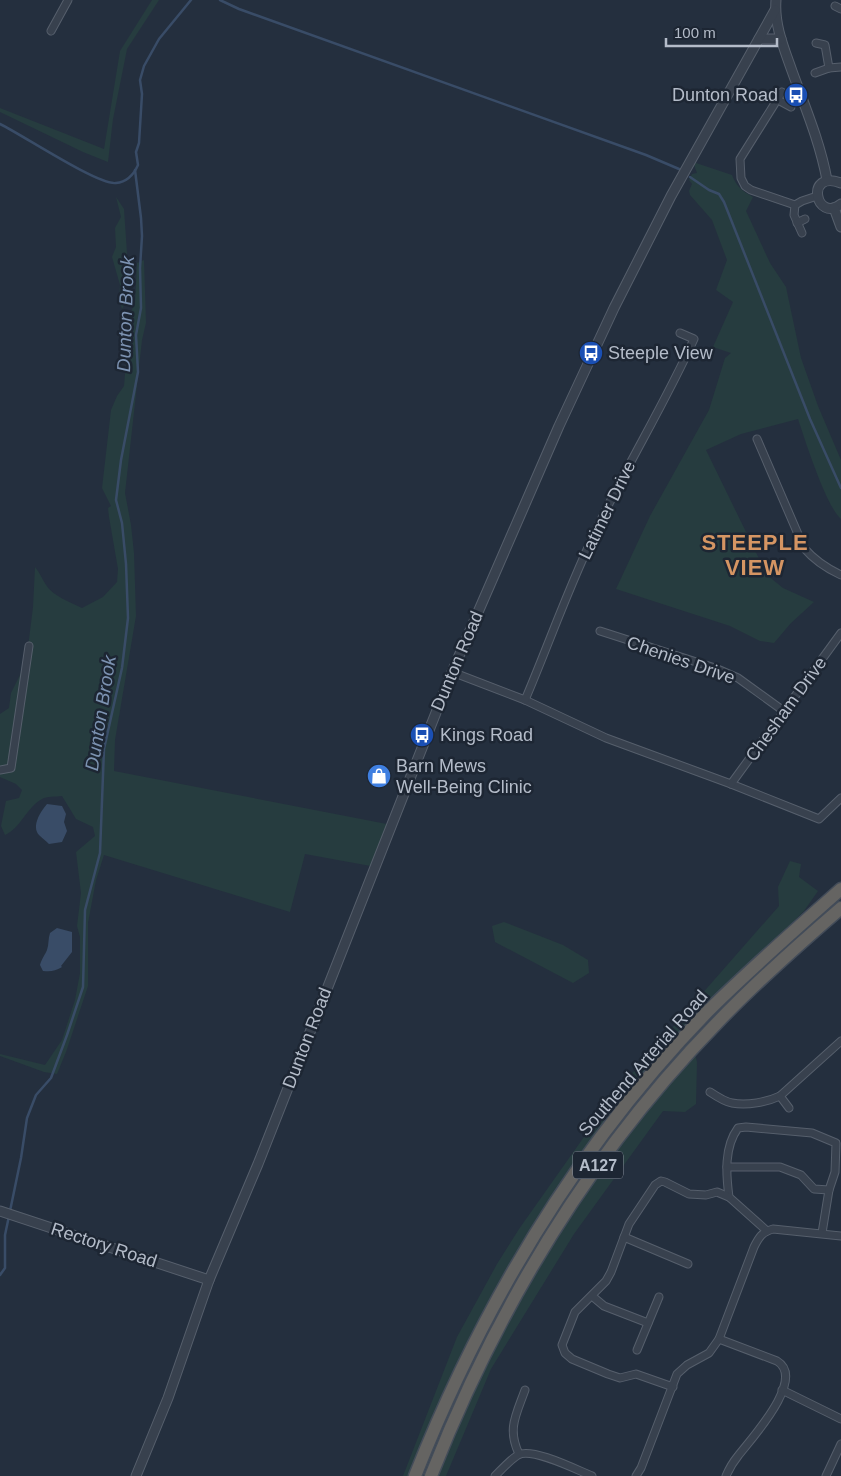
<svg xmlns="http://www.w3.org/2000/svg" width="841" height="1476" font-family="Helvetica,sans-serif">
<rect width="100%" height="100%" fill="#242f3e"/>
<!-- green -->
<g fill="#263c3f">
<polygon points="152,0 159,0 127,49 113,119 108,162 83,152 0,112 0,108 104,149 120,51"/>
<path d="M693,162L732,175C737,187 742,191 753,197L746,211L770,263L786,287L801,358L818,406L841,460V519C826,506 805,440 798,419L741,434L706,450L767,575L783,588L814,602L791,623L774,643L760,641L730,626L616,589L650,516L709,410L725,358L731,353L713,347L733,302L716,290L727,260L712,220L690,195L689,191L692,184L689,180L692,174L697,173Z"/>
<polygon points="116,197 124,209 127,253 127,284 125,303 122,309 119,299 120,285 112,257 116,247 115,228 121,217"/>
<path d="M144,260L146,323L142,340L125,493L131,525L134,553L136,616L115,740L114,771L392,825L376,867L305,854L290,912L104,855L96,880L88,923V986L66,1052L57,1074L44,1072L0,1056V1054L45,1065L62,1040L75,1000L80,973V937L77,926L81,893L76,852L95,836L93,827L76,819L62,796C56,797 47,796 42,799C26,808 21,828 5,835L1,826L6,801L19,798L22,790L16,784L0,777V714L9,708L11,693L26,663L33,607L35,567C40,573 42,579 46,585C53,596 70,602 82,608L103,597L117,582L118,569L109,517L108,508L111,506L102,488L111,410L117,396L124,386L130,314L135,303L137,263Z"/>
<polygon points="790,861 801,864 799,877 818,891 804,911 688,1026 697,1062 696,1104 685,1112 663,1111 574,1234 491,1369 446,1476 403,1476 457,1337 497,1264 519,1229 615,1093 779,906 778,887"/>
<polygon points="504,922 563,945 588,960 589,973 573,983 495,942 492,926"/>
</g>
<!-- water -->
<g fill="#394c67">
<path d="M47,804L62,806L66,814L64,822L67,831L62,842L49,844C46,841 42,838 39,835C31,826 41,811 47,804Z"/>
<path d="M57,928L72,932V952L61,966L62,967C55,971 51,972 43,971L40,965C42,958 45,955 47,950C49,944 48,939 50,933Z"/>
</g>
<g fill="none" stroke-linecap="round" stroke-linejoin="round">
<!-- stream -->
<g stroke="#394c67" stroke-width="2.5">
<polyline points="220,0 239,9 646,155 679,169"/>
<path d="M0,124C21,134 99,186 116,183C127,182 134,174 138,165L136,152L139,143L142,94L140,80L144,66L159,39L191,0"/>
<polyline points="690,177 709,190 719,194 724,202 810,419 841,488"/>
<polyline points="10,1211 21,1158 27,1118 36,1095 51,1078 67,1035 83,987 85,910 100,853 104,749 122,668 128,618 126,564 122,523 116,500 121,460 138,372 136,335 141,308 140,268 142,236 141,218 135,170"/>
<polyline points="0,1275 5,1268 5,1235 9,1216"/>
</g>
<!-- minor casing -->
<g stroke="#565f6c" stroke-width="9">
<g id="minor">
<polyline points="835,6 841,9"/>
<polyline points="51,31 68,0"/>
<polyline points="816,43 825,45 829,68"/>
<polyline points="815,73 829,68 841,67"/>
<polyline points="782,92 740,159 741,178 745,186 751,190 795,205 802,201 817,196"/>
<polyline points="778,100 791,107"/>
<polyline points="795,205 794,215 802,233"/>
<polyline points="797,223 805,219"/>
<path d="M757,439L804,548C815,561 826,568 841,575"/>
<polyline points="600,631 715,668 738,678 785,712"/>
<polyline points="452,672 525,700 606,738 731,784 819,819 841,798"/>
<path d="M525,700C551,639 572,577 602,518C631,458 666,401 694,339L680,333"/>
<polyline points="0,770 11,768 29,646"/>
<polyline points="731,784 841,633"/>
<path d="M710,1092C716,1096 725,1102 732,1103C747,1106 767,1102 780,1096L841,1041"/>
<polyline points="780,1096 789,1108"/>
<polyline points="727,1167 780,1167 801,1175 814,1189 829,1190"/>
<path d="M767,1231L729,1197C726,1174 724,1147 738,1128L746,1127L812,1133L836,1143L835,1172L829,1190L822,1233"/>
<polyline points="624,1237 688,1264"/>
<polyline points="592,1296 604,1306 648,1323"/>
<path d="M719,1339L777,1361C807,1379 750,1440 738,1456C733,1462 729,1469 726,1476"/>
<polyline points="637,1350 659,1297"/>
<polyline points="673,1387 636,1374 620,1378 608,1374 572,1359 565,1353 562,1345 575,1312 606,1281 611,1272 629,1224 655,1185 661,1181 665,1182 689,1194 706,1195 717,1192 729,1197"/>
<polyline points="782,1390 841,1419"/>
<path d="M519,1454C507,1429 516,1415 525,1390"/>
<path d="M495,1476C502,1469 510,1460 518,1455C532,1447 577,1470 592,1476"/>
<path d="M636,1476L641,1468L677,1374L687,1365L709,1353L719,1339L754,1247C759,1237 762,1232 773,1229L841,1236"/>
<polyline points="826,1476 841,1444"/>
</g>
</g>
<!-- tertiary casing -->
<g stroke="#565f6c" stroke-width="11">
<g id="tertiary">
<path d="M776,0C774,25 784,48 792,71C805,107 820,142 827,180"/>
<polyline points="759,39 781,39"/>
<path d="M841,183C804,169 816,224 841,204"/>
<polyline points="834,208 841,227"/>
<polyline points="0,1211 209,1280"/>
<polyline points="136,1476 168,1398 209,1280 258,1164 452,672 559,426 614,308 671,196 775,10"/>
</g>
</g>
<!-- trunk casing -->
<g stroke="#434c59" stroke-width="15">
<g id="trunk">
<path d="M415,1476C483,1304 578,1145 707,1012C750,969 796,929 841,889"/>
<path d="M431,1476C497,1308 590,1153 717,1023C756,982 798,945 841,908"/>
</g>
</g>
<!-- minor -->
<use href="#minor" stroke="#38414e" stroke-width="7"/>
<!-- tertiary -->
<use href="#tertiary" stroke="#38414e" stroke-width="9"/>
<!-- trunk -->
<use href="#trunk" stroke="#656462" stroke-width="12"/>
</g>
<!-- icons -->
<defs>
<g id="bus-disc" transform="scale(1.25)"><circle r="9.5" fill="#1a4fb4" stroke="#1d2633"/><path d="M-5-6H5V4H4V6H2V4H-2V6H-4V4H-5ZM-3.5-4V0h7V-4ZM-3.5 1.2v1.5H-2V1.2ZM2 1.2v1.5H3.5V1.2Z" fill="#fff"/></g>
<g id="shop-disc" transform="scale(1.25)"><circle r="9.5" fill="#3f7fe0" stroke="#1d2633"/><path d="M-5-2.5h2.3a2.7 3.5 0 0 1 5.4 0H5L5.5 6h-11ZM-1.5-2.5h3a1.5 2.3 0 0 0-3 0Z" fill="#fff"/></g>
</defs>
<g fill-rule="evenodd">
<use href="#bus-disc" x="796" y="95"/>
<use href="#bus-disc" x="591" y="353"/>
<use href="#bus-disc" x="422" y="735"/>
<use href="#shop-disc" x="379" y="776"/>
</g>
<g text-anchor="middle" stroke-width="5" stroke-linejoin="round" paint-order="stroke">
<!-- shield labels -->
<rect fill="#1d2633" stroke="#878f9c" stroke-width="1" x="573" y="1151.5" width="50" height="27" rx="4"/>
<g font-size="16" font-weight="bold" fill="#b4bcc9">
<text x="598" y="1171">A127</text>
</g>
<!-- poi labels -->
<g font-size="18" fill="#b4bcc9" stroke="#1d2633" text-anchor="start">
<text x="778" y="101" text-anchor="end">Dunton Road</text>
<text x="608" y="359">Steeple View</text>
<text x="440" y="741">Kings Road</text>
<text x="396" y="772">Barn Mews<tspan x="396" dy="21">Well-Being Clinic</tspan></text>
</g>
<!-- street labels -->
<g font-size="18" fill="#b4bcc9" stroke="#1d2633">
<text transform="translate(607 510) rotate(-64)" y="6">Latimer Drive</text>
<text transform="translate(681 660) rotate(19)" y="6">Chenies Drive</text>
<text transform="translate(457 661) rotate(-67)" y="6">Dunton Road</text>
<text transform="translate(786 709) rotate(-54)" y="6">Chesham Drive</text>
<text transform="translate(307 1038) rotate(-69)" y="6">Dunton Road</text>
<text transform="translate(643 1063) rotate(-49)" y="6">Southend Arterial Road</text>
<text transform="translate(104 1245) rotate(18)" y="6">Rectory Road</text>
</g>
<!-- water labels -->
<g font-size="19" font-style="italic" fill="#7c92b1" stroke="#1d2633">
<text transform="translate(125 314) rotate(-88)" y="7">Dunton Brook</text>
<text transform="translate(100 713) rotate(-81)" y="7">Dunton Brook</text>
</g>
<!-- district labels -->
<g font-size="22" font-weight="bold" letter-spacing="1" fill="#d59563" stroke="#1d2633">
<text x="755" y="550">STEEPLE<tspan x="755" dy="25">VIEW</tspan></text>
</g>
</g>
<!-- scale -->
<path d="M666 38v8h111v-8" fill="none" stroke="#b4bcc9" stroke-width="2.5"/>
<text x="674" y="38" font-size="15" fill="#b4bcc9" stroke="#1d2633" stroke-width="4" paint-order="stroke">100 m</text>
</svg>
